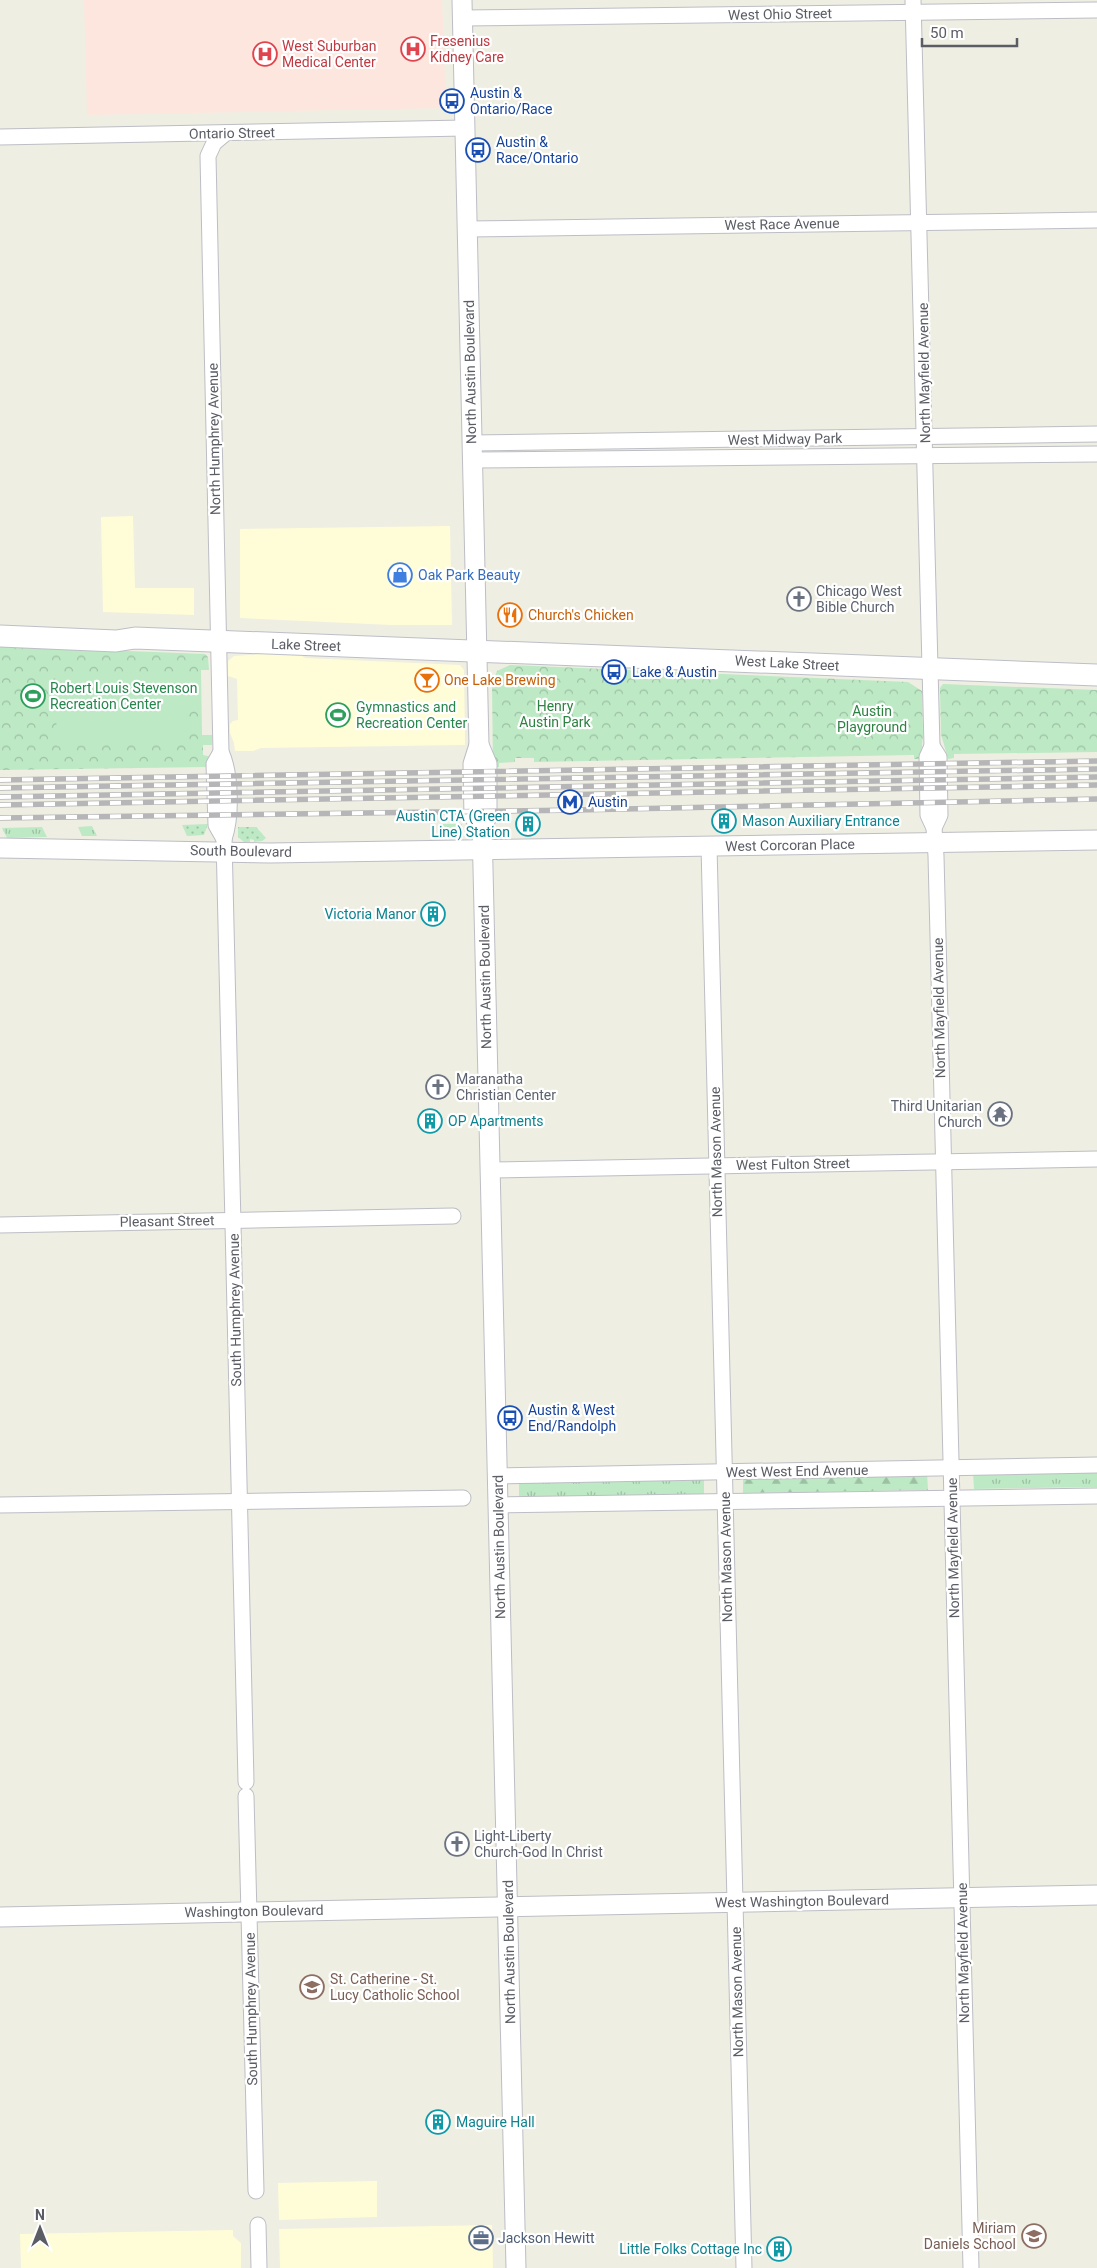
<svg xmlns="http://www.w3.org/2000/svg" width="1097" height="2268" font-family="Roboto,sans-serif">
<defs>
<pattern id="grass-tufts" width="24" height="20" patternUnits="userSpaceOnUse" patternTransform="scale(1.25)"><rect width="24" height="20" fill="#bde9c5"/><path d="M3 7l-1-3M5 7V3M7 7l1-3M15 17l-1-3M17 17v-4M19 17l1-3" fill="none" stroke="#9dc0a4"/></pattern>
<pattern id="forest-firs" width="22" height="20" patternUnits="userSpaceOnUse" patternTransform="scale(1.25)"><rect width="22" height="20" fill="#bde9c5"/><path d="M5 1l3.5 6h-7zM16 11l3.5 6h-7z" fill="#9dc0a4"/></pattern>
<pattern id="park-crowns" width="20" height="18" patternUnits="userSpaceOnUse" patternTransform="scale(1.25)"><rect width="20" height="18" fill="#bde9c5"/><path d="M2 6a3 3 0 1 1 6 0M12 15a3 3 0 1 1 6 0" fill="none" stroke="#9dc0a4"/></pattern>
<pattern id="garden-dots" width="8" height="8" patternUnits="userSpaceOnUse" patternTransform="scale(1.25)"><rect width="8" height="8" fill="#bde9c5"/><path d="M2 2h.1M6 6h.1" fill="none" stroke="#9dc0a4" stroke-width="1.8" stroke-linecap="round"/></pattern>
</defs>
<rect width="100%" height="100%" fill="#efeee2"/>
<!-- commercial -->
<g fill="#fffdd7">
<polygon points="133,516 135,588 194,588 194,615 103,612 101,517"/>
<polygon points="450,526 452,625 391,625 240,618 240,529"/>
<polygon points="277,653 299,654 305,658 460,665 464,670 465,745 261,748 253,751 235,751 234,743 230,733 230,724 233,721 238,720 237,679 228,676 228,661 234,656"/>
<polygon points="377,2181 377,2217 279,2220 278,2183"/>
<polygon points="492,2225 493,2268 280,2268 279,2229"/>
<polygon points="233,2230 233,2236 241,2243 241,2268 21,2268 20,2234"/>
</g>
<!-- medical -->
<polygon fill="#fde6dd" points="84,0 442,0 446,108 87,115"/>
<!-- grass -->
<g fill="url(#grass-tufts)">
<polygon points="92,826 97,836 82,836 78,827"/>
<polygon points="42,827 47,837 7,838 2,828"/>
<polygon points="1097,1470 1097,1487 974,1489 973,1472"/>
<polygon points="704,1477 704,1494 519,1497 519,1480"/>
</g>
<!-- forest -->
<polygon fill="url(#forest-firs)" points="927,1473 928,1490 743,1493 743,1476"/>
<!-- park -->
<g fill="url(#park-crowns)">
<polygon points="0,646 205,654 208,657 209,670 201,670 202,735 212,735 212,745 203,745 203,755 212,757 207,767 0,770"/>
<polygon points="510,665 908,682 922,691 923,734 921,759 914,759 914,755 534,762 534,758 515,758 515,762 499,763 499,767 493,767 492,684 497,671"/>
<polygon points="943,684 1097,690 1097,752 954,754 954,758 948,759 941,734 940,688"/>
</g>
<!-- garden -->
<g fill="url(#garden-dots)">
<polygon points="208,824 204,835 187,836 182,825"/>
<polygon points="442,824 462,824 462,832 459,836 449,834 440,826"/>
<polygon points="238,827 256,827 266,838 262,841 254,842 254,840 250,839 250,842 244,842 238,837"/>
</g>
<!-- pitch -->
<polygon fill="#bde9c5" points="186,672 187,743 57,746 55,673"/>
<g fill="none" stroke-linecap="round" stroke-linejoin="round">
<!-- minor casing -->
<g stroke="#bdbec5" stroke-width="17">
<g id="minor">
<polyline points="913,0 932,746 927,757 928,815 934,828 936,856 971,2268"/>
<polyline points="462,18 1097,10"/>
<path d="M226,133L214,143L208,156L221,752C231,773 232,816 224,839L246,1782"/>
<polyline points="0,137 465,128"/>
<polyline points="467,229 1097,220"/>
<polyline points="472,443 1097,434"/>
<polyline points="473,460 1097,454"/>
<polyline points="932,746 939,757 940,815 934,828"/>
<polyline points="221,752 214,764 216,825 224,839"/>
<polyline points="709,846 744,2268"/>
<polyline points="490,1170 1097,1159"/>
<polyline points="0,1225 453,1216"/>
<polyline points="497,1476 1097,1465"/>
<polyline points="0,1505 463,1498"/>
<polyline points="498,1505 1097,1496"/>
<polyline points="246,1796 256,2191"/>
<polyline points="258,2225 259,2268"/>
</g>
</g>
<!-- tertiary casing -->
<g stroke="#bdbec5" stroke-width="21">
<g id="tertiary">
<polyline points="462,0 479,745 487,764 487,817 482,826 516,2268"/>
<polyline points="479,745 473,764 474,817 482,826"/>
<polyline points="0,848 270,853 1097,840"/>
<polyline points="0,1917 1097,1895"/>
</g>
</g>
<!-- secondary casing -->
<g stroke="#bdbfc7" stroke-width="23">
<polyline id="secondary" points="0,636 116,641 135,638 1097,675"/>
</g>
<!-- minor -->
<use href="#minor" stroke="#fff" stroke-width="15"/>
<!-- tertiary -->
<use href="#tertiary" stroke="#fff" stroke-width="19"/>
<!-- secondary -->
<use href="#secondary" stroke="#fff" stroke-width="21"/>
<!-- rail casing -->
<g stroke="#b6b6b8" stroke-width="5.5">
<g id="rail">
<polyline points="0,780 1097,761"/>
<polyline points="0,788 1097,769"/>
<polyline points="0,797 1097,777"/>
<polyline points="0,805 1097,785"/>
<polyline points="0,818 578,810 1097,799"/>
</g>
</g>
<!-- rail -->
<use href="#rail" stroke="#fff" stroke-width="4" stroke-dasharray="11" stroke-linecap="butt"/>
</g>
<!-- icons -->
<defs>
<g id="hospital-ring" transform="scale(1.25)"><circle r="9.5" fill="#fff" stroke="#e0444e" stroke-width="1.5"/><path d="M-5-5h3v3.5h4V-5h3V5h-3V1.5h-4V5h-3Z" fill="#e0444e"/></g>
<g id="bus-ring" transform="scale(1.25)"><circle r="9.5" fill="#fff" stroke="#1a4fb4" stroke-width="1.5"/><path d="M-5-6H5V4H4V6H2V4H-2V6H-4V4H-5ZM-3.5-4V0h7V-4ZM-3.5 1.2v1.5H-2V1.2ZM2 1.2v1.5H3.5V1.2Z" fill="#1a4fb4"/></g>
<g id="shop-ring" transform="scale(1.25)"><circle r="9.5" fill="#fff" stroke="#3f7fe0" stroke-width="1.5"/><path d="M-5-2.5h2.3a2.7 3.5 0 0 1 5.4 0H5L5.5 6h-11ZM-1.5-2.5h3a1.5 2.3 0 0 0-3 0Z" fill="#3f7fe0"/></g>
<g id="church-ring" transform="scale(1.25)"><circle r="9.5" fill="#fff" stroke="#6b7280" stroke-width="1.5"/><path d="M-1.2-6h2.4v3.5h3.3v2.4h-3.3V6h-2.4V-.1h-3.3v-2.4h3.3Z" fill="#6b7280"/></g>
<g id="restaurant-ring" transform="scale(1.25)"><circle r="9.5" fill="#fff" stroke="#e8710a" stroke-width="1.5"/><path d="M-5-6h1v4h1v-4h1v4h1v-4h1v5L-1.5 .5V6h-2V.5L-5-1ZM5-6V6H3V1.5H1.5Q1.5-4 5-6Z" fill="#e8710a"/></g>
<g id="bar-ring" transform="scale(1.25)"><circle r="9.5" fill="#fff" stroke="#e8710a" stroke-width="1.5"/><path d="M-6-5H6L.8 .8V4.5H3.5V6h-7V4.5H-.8V.8Z" fill="#e8710a"/></g>
<g id="stadium-ring" transform="scale(1.25)"><circle r="9.5" fill="#fff" stroke="#2e9e5b" stroke-width="1.5"/><path d="M0-5a6.5 5 0 1 0 0 10a6.5 5 0 1 0 0-10ZM-3.5-1.8h7v3.6h-7Z" fill="#2e9e5b"/></g>
<g id="metro-ring" transform="scale(1.25)"><circle r="9.5" fill="#fff" stroke="#1a4fb4" stroke-width="1.5"/><path d="M-5.5 5V-5H-3L0 0L3-5H5.5V5H3V-.5L0 4L-3-.5V5Z" fill="#1a4fb4"/></g>
<g id="building-ring" transform="scale(1.25)"><circle r="9.5" fill="#fff" stroke="#0f9aa8" stroke-width="1.5"/><path d="M-4-6H4V6H1V3H-1V6H-4ZM-2.5-4.3h1.7v1.8h-1.7ZM.8-4.3h1.7v1.8H.8ZM-2.5-1h1.7V.8h-1.7ZM.8-1h1.7V.8H.8Z" fill="#0f9aa8"/></g>
<g id="temple-ring" transform="scale(1.25)"><circle r="9.5" fill="#fff" stroke="#6b7280" stroke-width="1.5"/><path d="M0-6L5-2H3V0L6.5 2.5H4V6H1.5V3h-3V6H-4V2.5H-6.5L-3 0V-2H-5Z" fill="#6b7280"/></g>
<g id="school-ring" transform="scale(1.25)"><circle r="9.5" fill="#fff" stroke="#8d6e63" stroke-width="1.5"/><path d="M0-5L7-2L0 1L-7-2ZM-4 1L0 2.5L4 1V4Q0 6-4 4Z" fill="#8d6e63"/></g>
<g id="office-ring" transform="scale(1.25)"><circle r="9.5" fill="#fff" stroke="#5c6f8a" stroke-width="1.5"/><path d="M-6-3h4V-5.5h4V-3h4V5H-6ZM-1-4.5V-3h2v-1.5ZM-6 0V1H6V0Z" fill="#5c6f8a"/></g>
</defs>
<g fill-rule="evenodd">
<use href="#hospital-ring" x="413" y="49"/>
<use href="#hospital-ring" x="265" y="54"/>
<use href="#bus-ring" x="452" y="101"/>
<use href="#bus-ring" x="478" y="150"/>
<use href="#shop-ring" x="400" y="575"/>
<use href="#church-ring" x="799" y="599"/>
<use href="#restaurant-ring" x="510" y="615"/>
<use href="#bus-ring" x="614" y="672"/>
<use href="#bar-ring" x="427" y="680"/>
<use href="#stadium-ring" x="33" y="696"/>
<use href="#stadium-ring" x="338" y="715"/>
<use href="#metro-ring" x="570" y="802"/>
<use href="#building-ring" x="724" y="821"/>
<use href="#building-ring" x="528" y="824"/>
<use href="#building-ring" x="433" y="914"/>
<use href="#church-ring" x="438" y="1087"/>
<use href="#temple-ring" x="1000" y="1114"/>
<use href="#building-ring" x="430" y="1121"/>
<use href="#bus-ring" x="510" y="1418"/>
<use href="#church-ring" x="457" y="1844"/>
<use href="#school-ring" x="312" y="1987"/>
<use href="#building-ring" x="438" y="2122"/>
<use href="#school-ring" x="1034" y="2236"/>
<use href="#office-ring" x="481" y="2238"/>
<use href="#building-ring" x="779" y="2249"/>
</g>
<g text-anchor="middle" stroke-width="4.5" stroke-linejoin="round" paint-order="stroke">
<!-- street labels -->
<g font-size="14" fill="#5b5d65" stroke="#fff">
<text transform="translate(780 14) rotate(-1)" y="5">West Ohio Street</text>
<text transform="translate(232 133) rotate(-1)" y="5">Ontario Street</text>
<text transform="translate(782 224) rotate(-1)" y="5">West Race Avenue</text>
<text transform="translate(470 372) rotate(-91)" y="5">North Austin Boulevard</text>
<text transform="translate(924 373) rotate(-91)" y="5">North Mayfield Avenue</text>
<text transform="translate(214 439) rotate(-91)" y="5">North Humphrey Avenue</text>
<text transform="translate(785 439) rotate(-1)" y="5">West Midway Park</text>
<text transform="translate(306 645) rotate(2)" y="5">Lake Street</text>
<text transform="translate(787 663) rotate(3)" y="5">West Lake Street</text>
<text transform="translate(790 845) rotate(-1)" y="5">West Corcoran Place</text>
<text transform="translate(241 851) rotate(1)" y="5">South Boulevard</text>
<text transform="translate(485 977) rotate(-91)" y="5">North Austin Boulevard</text>
<text transform="translate(939 1008) rotate(-91)" y="5">North Mayfield Avenue</text>
<text transform="translate(716 1152) rotate(-91)" y="5">North Mason Avenue</text>
<text transform="translate(793 1164) rotate(-1)" y="5">West Fulton Street</text>
<text transform="translate(167 1221) rotate(-1)" y="5">Pleasant Street</text>
<text transform="translate(235 1310) rotate(-91)" y="5">South Humphrey Avenue</text>
<text transform="translate(797 1471) rotate(-1)" y="5">West West End Avenue</text>
<text transform="translate(499 1547) rotate(-91)" y="5">North Austin Boulevard</text>
<text transform="translate(953 1548) rotate(-91)" y="5">North Mayfield Avenue</text>
<text transform="translate(726 1557) rotate(-91)" y="5">North Mason Avenue</text>
<text transform="translate(802 1901) rotate(-1)" y="5">West Washington Boulevard</text>
<text transform="translate(254 1911) rotate(-1)" y="5">Washington Boulevard</text>
<text transform="translate(509 1952) rotate(-91)" y="5">North Austin Boulevard</text>
<text transform="translate(963 1953) rotate(-91)" y="5">North Mayfield Avenue</text>
<text transform="translate(737 1992) rotate(-91)" y="5">North Mason Avenue</text>
<text transform="translate(251 2009) rotate(-91)" y="5">South Humphrey Avenue</text>
</g>
<!-- health labels -->
<g font-size="14" fill="#be3a42" stroke="#fff" text-anchor="start">
<text x="430" y="46">Fresenius<tspan x="430" dy="16">Kidney Care</tspan></text>
<text x="282" y="51">West Suburban<tspan x="282" dy="16">Medical Center</tspan></text>
</g>
<!-- transit labels -->
<g font-size="14" fill="#164399" stroke="#fff" text-anchor="start">
<text x="470" y="98">Austin &amp;<tspan x="470" dy="16">Ontario/Race</tspan></text>
<text x="496" y="147">Austin &amp;<tspan x="496" dy="16">Race/Ontario</tspan></text>
<text x="632" y="677">Lake &amp; Austin</text>
<text x="588" y="807">Austin</text>
<text x="528" y="1415">Austin &amp; West<tspan x="528" dy="16">End/Randolph</tspan></text>
</g>
<!-- shop labels -->
<g font-size="14" fill="#366cbe" stroke="#fff" text-anchor="start">
<text x="418" y="580">Oak Park Beauty</text>
</g>
<!-- worship labels -->
<g font-size="14" fill="#5b616d" stroke="#fff" text-anchor="start">
<text x="816" y="596">Chicago West<tspan x="816" dy="16">Bible Church</tspan></text>
<text x="456" y="1084">Maranatha<tspan x="456" dy="16">Christian Center</tspan></text>
<text x="982" y="1111" text-anchor="end">Third Unitarian<tspan x="982" dy="16">Church</tspan></text>
<text x="474" y="1841">Light-Liberty<tspan x="474" dy="16">Church-God In Christ</tspan></text>
</g>
<!-- food labels -->
<g font-size="14" fill="#c56008" stroke="#fff" text-anchor="start">
<text x="528" y="620">Church's Chicken</text>
<text x="444" y="685">One Lake Brewing</text>
</g>
<!-- leisure labels -->
<g font-size="14" fill="#27864d" stroke="#fff" text-anchor="start">
<text x="50" y="693">Robert Louis Stevenson<tspan x="50" dy="16">Recreation Center</tspan></text>
<text x="356" y="712">Gymnastics and<tspan x="356" dy="16">Recreation Center</tspan></text>
</g>
<!-- park labels -->
<g font-size="14" fill="#2d8242" stroke="#fff">
<text x="555" y="711">Henry<tspan x="555" dy="16">Austin Park</tspan></text>
<text x="872" y="716">Austin<tspan x="872" dy="16">Playground</tspan></text>
</g>
<!-- culture labels -->
<g font-size="14" fill="#0d838f" stroke="#fff" text-anchor="end">
<text x="510" y="821">Austin CTA (Green<tspan x="510" dy="16">Line) Station</tspan></text>
<text x="742" y="826" text-anchor="start">Mason Auxiliary Entrance</text>
<text x="416" y="919">Victoria Manor</text>
<text x="448" y="1126" text-anchor="start">OP Apartments</text>
<text x="456" y="2127" text-anchor="start">Maguire Hall</text>
<text x="762" y="2254">Little Folks Cottage Inc</text>
</g>
<!-- education labels -->
<g font-size="14" fill="#785e54" stroke="#fff" text-anchor="start">
<text x="330" y="1984">St. Catherine - St.<tspan x="330" dy="16">Lucy Catholic School</tspan></text>
<text x="1016" y="2233" text-anchor="end">Miriam<tspan x="1016" dy="16">Daniels School</tspan></text>
</g>
<!-- service labels -->
<g font-size="14" fill="#4e5e75" stroke="#fff" text-anchor="start">
<text x="498" y="2243">Jackson Hewitt</text>
</g>
</g>
<!-- north arrow -->
<g transform="translate(40 2228)" stroke="#ffffff" stroke-width="4" paint-order="stroke">
<path d="M0-4L9 19L0 12L-9 19Z" fill="#5b5d65"/>
<text y="-8" font-size="14" font-weight="bold" text-anchor="middle" fill="#5b5d65">N</text>
</g>
<!-- scale -->
<path d="M922 38v8h95v-8" fill="none" stroke="#5b5d65" stroke-width="2.5"/>
<text x="930" y="38" font-size="15" fill="#5b5d65" stroke="#ffffff" stroke-width="4" paint-order="stroke">50 m</text>
</svg>
